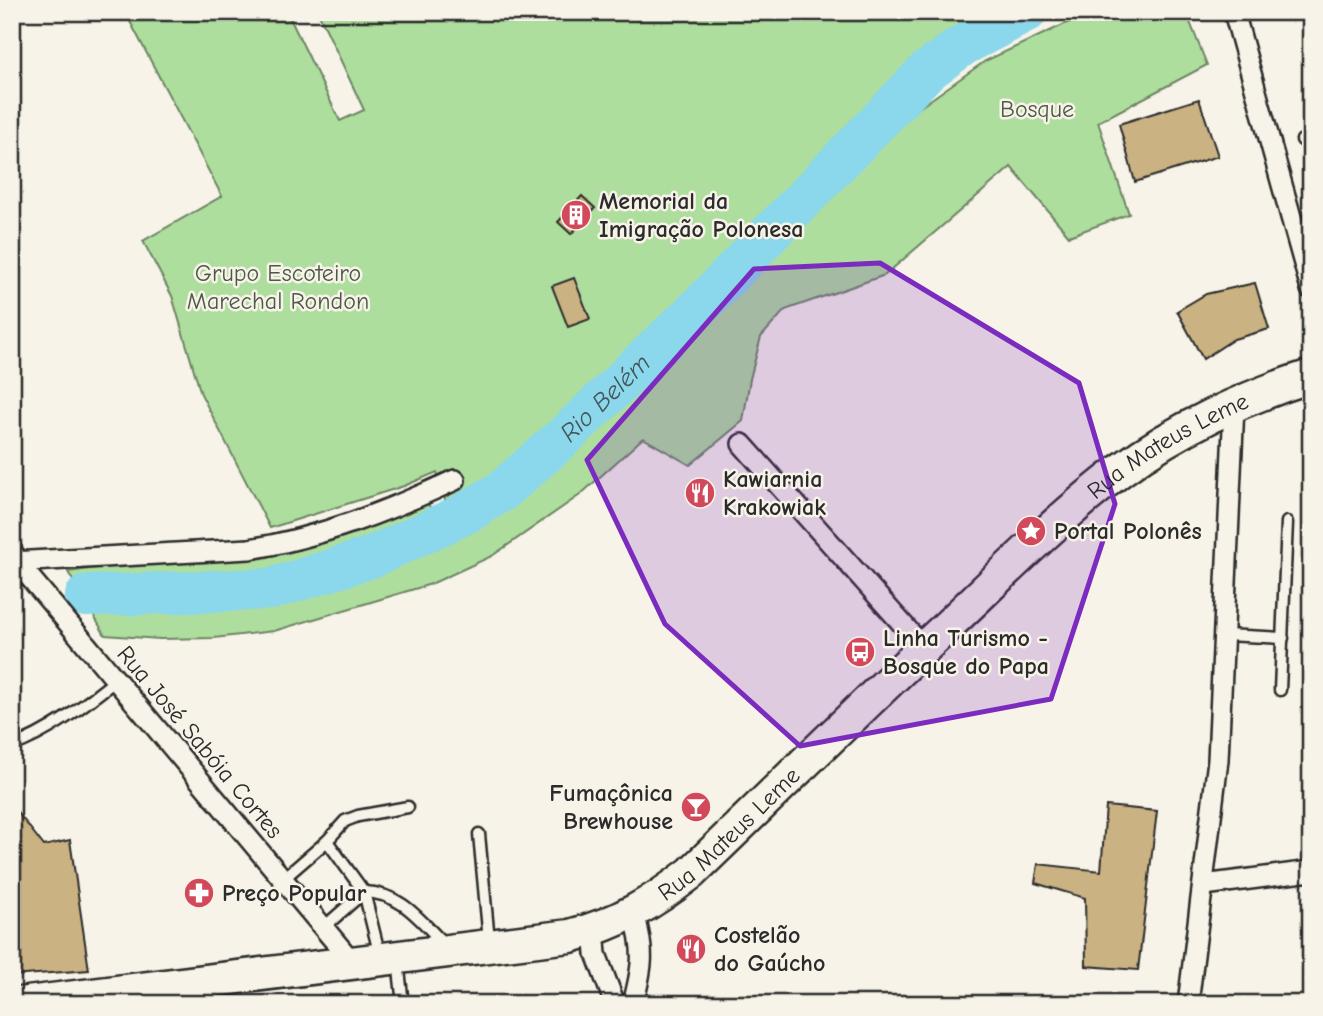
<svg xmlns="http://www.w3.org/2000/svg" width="1323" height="1016" font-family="'Comic Neue',sans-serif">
<rect width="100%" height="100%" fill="#f7f3e8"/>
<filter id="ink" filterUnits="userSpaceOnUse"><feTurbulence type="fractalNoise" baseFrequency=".0143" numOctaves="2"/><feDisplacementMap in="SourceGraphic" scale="14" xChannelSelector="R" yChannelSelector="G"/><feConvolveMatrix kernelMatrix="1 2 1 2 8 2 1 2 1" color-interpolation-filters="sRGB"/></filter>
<g filter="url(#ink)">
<!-- green -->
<g fill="#aede9d" stroke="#6c8464" stroke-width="2">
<polygon points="125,12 287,12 340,121 364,110 318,12 1001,12 967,29 919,65 758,232 551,434 489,484 447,506 437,472 404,486 270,528 201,394 172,296 143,241 222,196"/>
<polygon points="1091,12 1186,12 1207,65 1098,122 1129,214 1069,236 1011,167 885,275 785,310 761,337 750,379 743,421 690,465 643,438 580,495 492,556 431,584 274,631 214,638 160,639 105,635 68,572 155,560 426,502 450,532 502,500 592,426 729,295 895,125 985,61"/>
</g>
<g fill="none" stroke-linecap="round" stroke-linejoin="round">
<!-- river -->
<path stroke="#8bd7eb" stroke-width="42" id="s1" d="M86,596L271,589L372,557L464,514L502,491L568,433L704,302L926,72L963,45L1026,12"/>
</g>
<!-- building -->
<g fill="#cab282" stroke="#2b2b2b" stroke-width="2">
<polygon points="1199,99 1218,156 1135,182 1119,124"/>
<polygon points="582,196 595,208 571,234 558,222"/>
<polygon points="574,278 590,319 568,327 552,286"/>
<polygon points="1255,283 1269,329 1234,339 1203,359 1177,311 1206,294"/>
<polygon points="12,805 44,846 70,840 89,970 12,976"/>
<polygon points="1106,806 1157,811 1138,970 1086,966 1085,898 1035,883 1038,864 1101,871"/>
</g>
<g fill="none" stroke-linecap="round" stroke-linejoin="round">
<!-- lane casing -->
<g stroke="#2b2b2b" stroke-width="15">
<g id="lane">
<polyline points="1302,140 1311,137"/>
<polyline points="1225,635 1283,638"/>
<polyline points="1280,690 1287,522"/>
<path d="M12,746C51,732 84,705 116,680"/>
<polyline points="479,834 489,941"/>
<polyline points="327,841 364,892 380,956"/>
<polyline points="283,879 327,841 345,821 358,816 408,807"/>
<path d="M323,928L364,892C401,893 419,919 444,944"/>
<polyline points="398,961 403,1004"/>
</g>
</g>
<!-- street casing -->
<g stroke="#2b2b2b" stroke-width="24">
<g id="street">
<polyline points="1234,12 1311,289"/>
<polyline points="742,444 924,648"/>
<polyline points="12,551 17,562 353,963"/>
<path d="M12,562L249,549C320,538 390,510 455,480"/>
<polyline points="1204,885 1311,871"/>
<polyline points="594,929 596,954 615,1004"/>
<path d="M633,1004C643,965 645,952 634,913"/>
<polyline points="1188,1004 1218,760 1234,406"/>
</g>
</g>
<!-- primary casing -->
<g stroke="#2b2b2b" stroke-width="37">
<g id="primary">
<path id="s2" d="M19,1004L570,936C619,923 651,904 691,873C774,793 856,712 940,633C999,578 1056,519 1121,470C1176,429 1245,397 1311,376"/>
</g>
</g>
<!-- lane -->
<use href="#lane" stroke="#f7f3e8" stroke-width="10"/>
<!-- street -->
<use href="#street" stroke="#f7f3e8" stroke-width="19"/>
<!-- primary -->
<use href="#primary" stroke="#f7f3e8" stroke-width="32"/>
</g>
</g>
<!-- marked area -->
<path fill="#7b2cbf" fill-opacity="0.2" stroke="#7b2cbf" stroke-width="5" stroke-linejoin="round" d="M880,263L1079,383L1115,504L1051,699L800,746L665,624L587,460L754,269Z"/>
<!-- icons -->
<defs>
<g id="building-disc" transform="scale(1.575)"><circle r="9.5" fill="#d1495b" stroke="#f7f3e8"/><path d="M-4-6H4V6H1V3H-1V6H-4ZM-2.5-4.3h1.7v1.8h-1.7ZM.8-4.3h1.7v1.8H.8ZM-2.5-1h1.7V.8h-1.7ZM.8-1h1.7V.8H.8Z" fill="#fff"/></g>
<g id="restaurant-disc" transform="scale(1.575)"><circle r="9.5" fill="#d1495b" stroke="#f7f3e8"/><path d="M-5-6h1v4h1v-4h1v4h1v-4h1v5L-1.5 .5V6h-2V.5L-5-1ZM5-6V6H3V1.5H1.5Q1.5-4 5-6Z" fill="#fff"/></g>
<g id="sight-disc" transform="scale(1.575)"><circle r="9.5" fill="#d1495b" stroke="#f7f3e8"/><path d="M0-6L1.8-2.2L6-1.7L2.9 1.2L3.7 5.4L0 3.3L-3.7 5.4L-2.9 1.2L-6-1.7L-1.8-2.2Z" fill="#fff"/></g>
<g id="bus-disc" transform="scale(1.575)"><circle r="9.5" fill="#d1495b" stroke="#f7f3e8"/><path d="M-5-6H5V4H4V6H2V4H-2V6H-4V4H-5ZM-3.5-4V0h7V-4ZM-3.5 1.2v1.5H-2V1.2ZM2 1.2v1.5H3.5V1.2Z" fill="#fff"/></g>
<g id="bar-disc" transform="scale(1.575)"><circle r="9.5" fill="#d1495b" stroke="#f7f3e8"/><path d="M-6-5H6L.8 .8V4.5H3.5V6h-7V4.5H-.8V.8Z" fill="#fff"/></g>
<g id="pharmacy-disc" transform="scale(1.575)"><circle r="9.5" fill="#d1495b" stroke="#f7f3e8"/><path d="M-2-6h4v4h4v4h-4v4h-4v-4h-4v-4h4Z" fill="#fff"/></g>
</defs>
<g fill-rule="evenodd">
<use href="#building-disc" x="576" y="215"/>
<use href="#restaurant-disc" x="700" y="493"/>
<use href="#sight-disc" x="1031" y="531"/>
<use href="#bus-disc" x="860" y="652"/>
<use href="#bar-disc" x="696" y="807"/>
<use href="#pharmacy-disc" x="199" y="893"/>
<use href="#restaurant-disc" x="691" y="949"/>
</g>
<g text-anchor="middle" stroke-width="5" stroke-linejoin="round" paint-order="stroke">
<!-- park labels -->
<g font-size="24" fill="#4c5848" stroke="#f7f3e8">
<text x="1037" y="117">Bosque</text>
<text x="278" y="281">Grupo Escoteiro<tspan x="278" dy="28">Marechal Rondon</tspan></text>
</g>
<!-- poi labels -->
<g font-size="24" font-weight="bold" fill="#2b2b2b" stroke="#f7f3e8" text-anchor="start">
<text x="599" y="209">Memorial da<tspan x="599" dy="28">Imigração Polonesa</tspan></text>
<text x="723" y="487">Kawiarnia<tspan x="723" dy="28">Krakowiak</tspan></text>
<text x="1054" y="539">Portal Polonês</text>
<text x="883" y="646">Linha Turismo -<tspan x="883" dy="28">Bosque do Papa</tspan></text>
<text x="673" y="801" text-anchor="end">Fumaçônica<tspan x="673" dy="28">Brewhouse</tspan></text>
<text x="222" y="901">Preço Popular</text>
<text x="714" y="943">Costelão<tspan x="714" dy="28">do Gaúcho</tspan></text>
</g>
<!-- street labels -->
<g font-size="24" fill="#2b2b2b" stroke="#f7f3e8">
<text dy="8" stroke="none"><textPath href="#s2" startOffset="1335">Rua Mateus Leme</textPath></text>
<text transform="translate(200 742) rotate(50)" y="8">Rua José Sabóia Cortes</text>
<text dy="8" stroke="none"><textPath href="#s2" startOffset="747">Rua Mateus Leme</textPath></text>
</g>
<!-- water labels -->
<g font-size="26" font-style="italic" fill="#43565b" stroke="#f7f3e8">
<text dy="9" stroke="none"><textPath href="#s1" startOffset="576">Rio Belém</textPath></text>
</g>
</g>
<!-- margin -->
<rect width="1323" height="1016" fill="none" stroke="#f7f3e8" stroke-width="42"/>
<rect x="21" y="21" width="1281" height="974" fill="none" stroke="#2b2b2b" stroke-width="2.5" filter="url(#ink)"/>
</svg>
